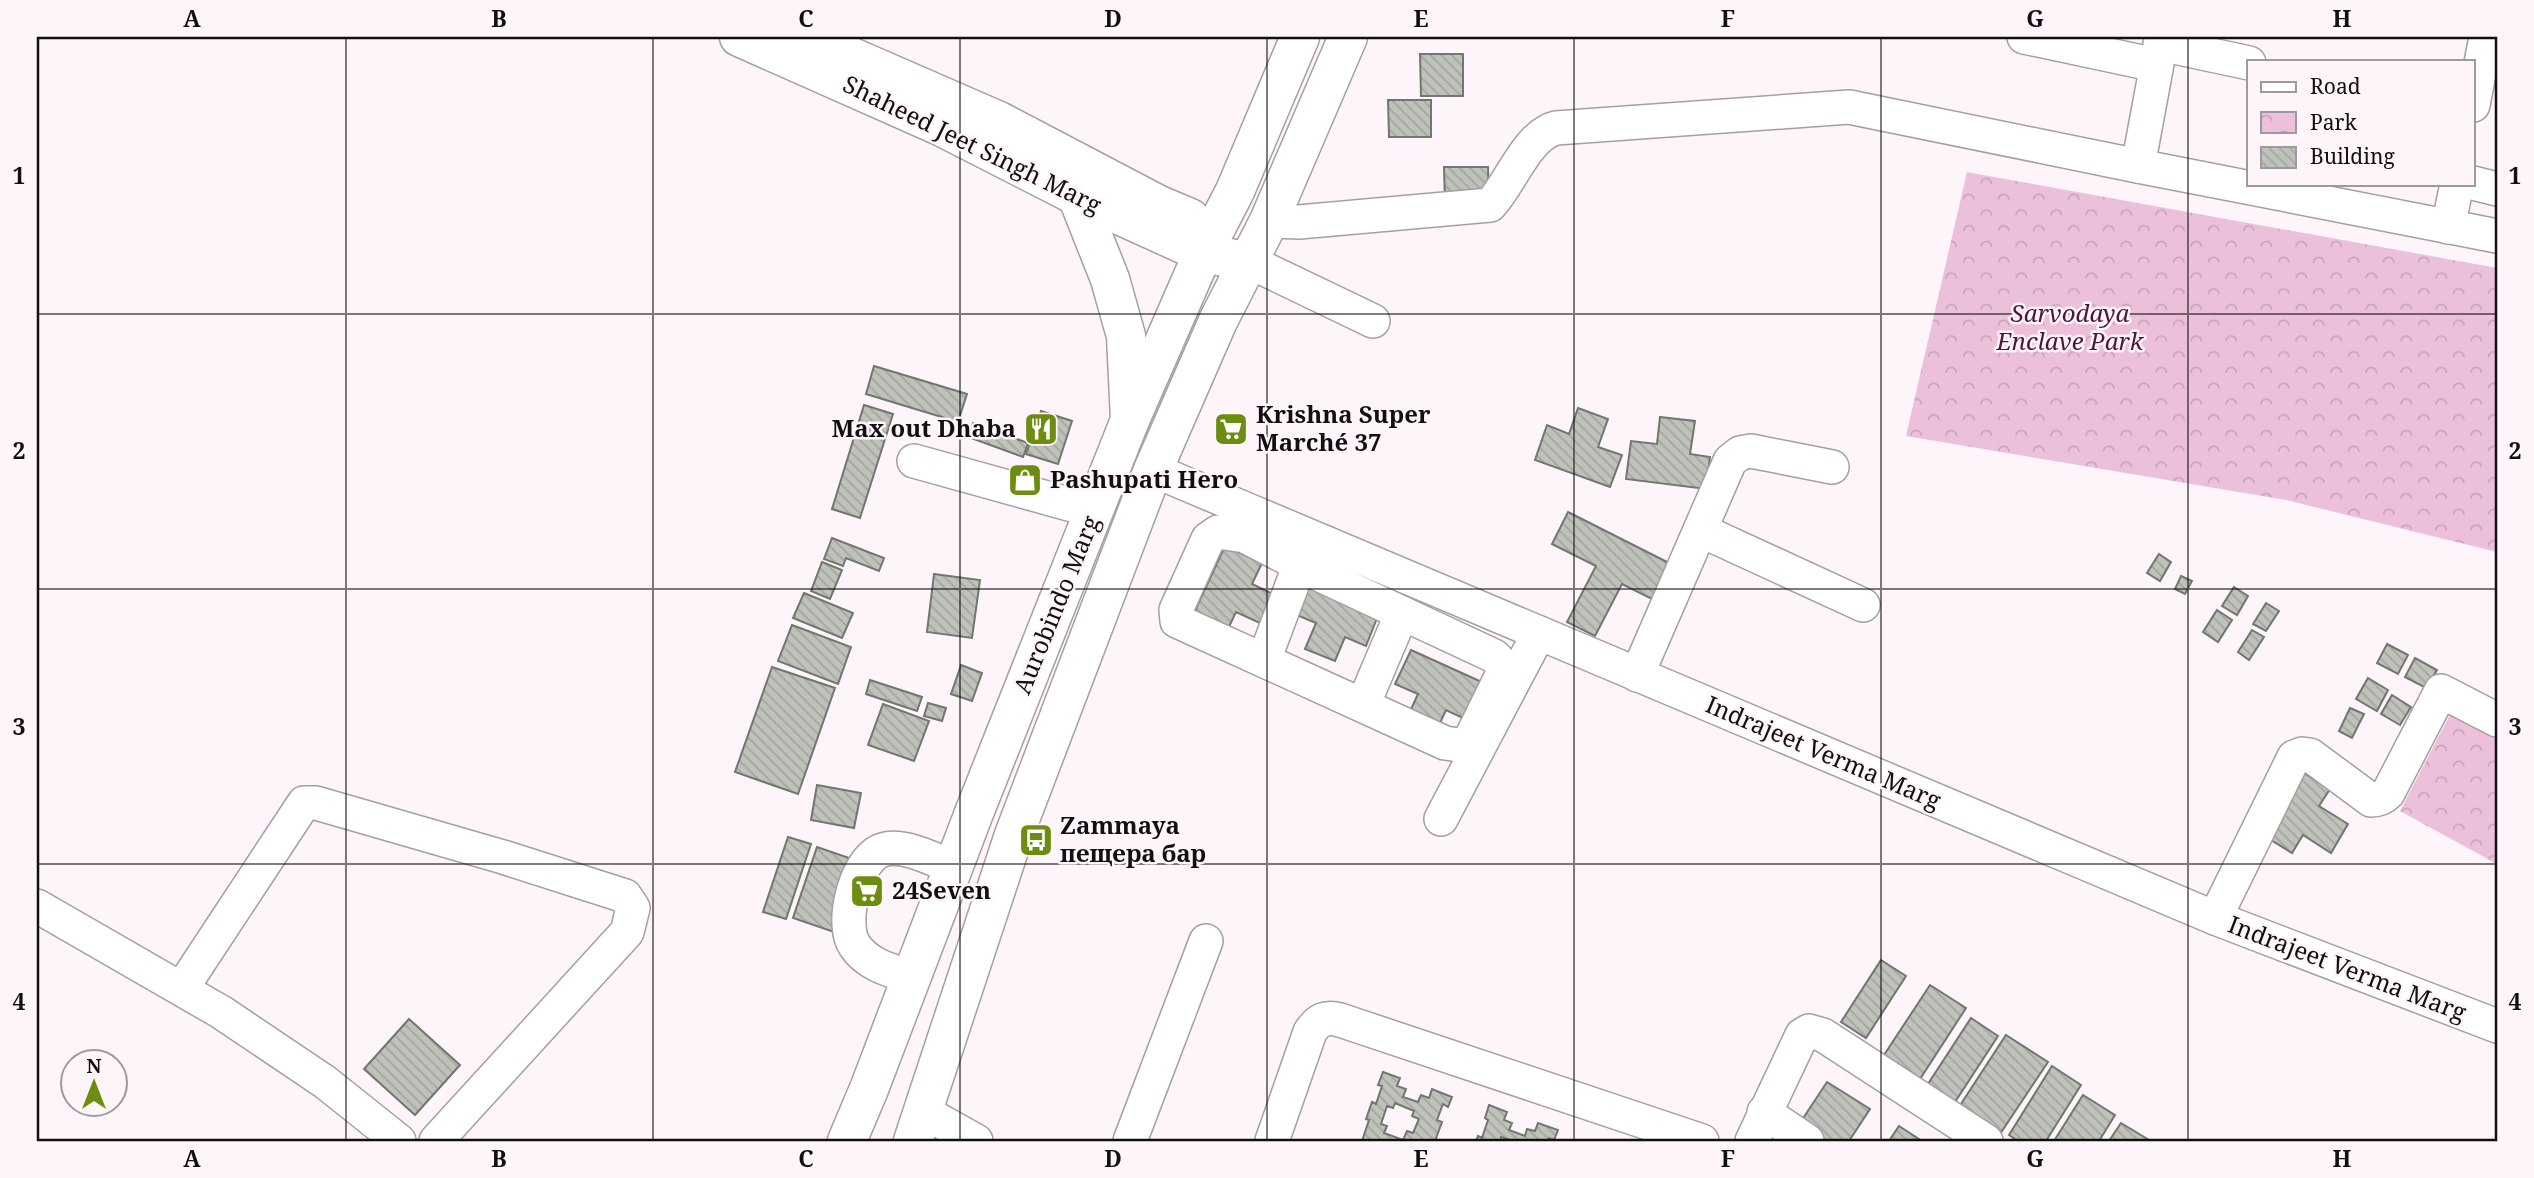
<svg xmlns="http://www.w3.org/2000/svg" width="2534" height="1178" font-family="'Noto Serif',serif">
<defs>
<pattern id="park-crowns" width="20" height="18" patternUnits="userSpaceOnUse" patternTransform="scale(1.75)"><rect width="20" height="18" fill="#ecc0db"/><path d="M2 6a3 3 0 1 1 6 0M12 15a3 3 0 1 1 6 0" fill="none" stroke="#c9a4bb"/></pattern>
<pattern id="building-back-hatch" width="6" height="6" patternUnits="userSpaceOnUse" patternTransform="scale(1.75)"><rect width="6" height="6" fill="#bfc1bb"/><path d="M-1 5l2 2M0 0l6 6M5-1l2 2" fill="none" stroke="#a3a5a0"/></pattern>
</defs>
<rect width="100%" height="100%" fill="#fdf5fa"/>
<!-- park -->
<g fill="url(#park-crowns)">
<polygon points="1967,172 2497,268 2497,552 2286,500 1906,436"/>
<polygon points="2457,701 2497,721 2497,864 2400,811"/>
</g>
<!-- building -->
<g fill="url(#building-back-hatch)" stroke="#737670" stroke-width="2" fill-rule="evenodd">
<polygon points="1420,54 1463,54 1463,96 1421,96"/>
<polygon points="1388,100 1431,100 1431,137 1389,137"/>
<polygon points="1444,167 1488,167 1489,202 1445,202"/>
<polygon points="874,366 967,394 958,422 866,394"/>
<polygon points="864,405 893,414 860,518 832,509"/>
<polygon points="1578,408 1608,419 1598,447 1622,455 1610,487 1535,460 1547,425 1569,434"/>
<polygon points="1041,411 1072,421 1058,464 1026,454"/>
<polygon points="1660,417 1695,421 1690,454 1710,457 1706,489 1626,479 1631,441 1657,444"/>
<polygon points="973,423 1028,443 1023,457 968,437"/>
<polygon points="1568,512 1675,566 1656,601 1622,584 1595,636 1567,622 1596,566 1552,544"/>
<polygon points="832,538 884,558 879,571 846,558 843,566 824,559"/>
<polygon points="1225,546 1262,563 1252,584 1275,595 1262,624 1236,612 1225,635 1191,619"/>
<polygon points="2159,554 2171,562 2160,581 2147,573"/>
<polygon points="822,562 842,570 830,599 811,591"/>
<polygon points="934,574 980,580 972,638 927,632"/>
<polygon points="2181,576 2192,581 2185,594 2175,589"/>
<polygon points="1306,579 1381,608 1366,646 1345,637 1335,661 1305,649 1316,623 1292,613"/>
<polygon points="2234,587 2248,596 2237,615 2222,606"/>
<polygon points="804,593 853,613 842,638 793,618"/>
<polygon points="2266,603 2279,611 2266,631 2253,624"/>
<polygon points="2217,610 2232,620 2218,642 2203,632"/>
<polygon points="792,625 851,647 838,684 778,661"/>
<polygon points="2252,630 2264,637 2249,660 2238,652"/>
<polygon points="2387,644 2408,655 2398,674 2377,663"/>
<polygon points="1411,650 1484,683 1467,720 1446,710 1435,734 1406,720 1418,694 1395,684"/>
<polygon points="2415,658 2437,670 2426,688 2405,677"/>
<polygon points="961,665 982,673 972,701 951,694"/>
<polygon points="772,667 835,688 798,794 735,772"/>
<polygon points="2368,678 2388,690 2377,711 2356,699"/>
<polygon points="870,680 922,697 917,711 866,694"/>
<polygon points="2392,695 2411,707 2400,725 2381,714"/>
<polygon points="928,703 946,708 942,721 924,716"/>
<polygon points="883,704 929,721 914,761 868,745"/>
<polygon points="2350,708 2364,714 2352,738 2339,731"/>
<polygon points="2304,773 2330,789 2319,806 2348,824 2331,853 2303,835 2292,853 2266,837"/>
<polygon points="817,785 861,793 854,828 811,820"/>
<polygon points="788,837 811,844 786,919 763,912"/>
<polygon points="817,847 858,861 834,932 793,918"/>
<polygon points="1881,960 1906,976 1866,1038 1841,1022"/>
<polygon points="1930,985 1966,1008 1920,1079 1884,1055"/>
<polygon points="1971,1018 1998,1036 1953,1105 1926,1087"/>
<polygon points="409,1019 460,1065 415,1115 364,1069"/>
<polygon points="2006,1035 2048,1062 2000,1134 1959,1107"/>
<polygon points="2052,1066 2081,1085 2046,1141 2018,1141 2009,1135"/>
<path d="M1383,1072L1400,1078L1397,1086L1406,1089L1403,1097L1418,1102L1421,1095L1429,1098L1432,1089L1452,1097L1448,1107L1443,1104L1437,1120L1442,1122L1435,1141H1358H1362L1369,1120L1366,1119L1372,1102L1376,1104L1382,1086L1378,1085ZM1395,1103L1414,1111L1412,1116L1419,1119L1413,1133L1407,1131L1403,1140L1384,1133L1387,1126L1381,1124L1387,1106L1393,1108Z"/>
<polygon points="1827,1082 1870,1109 1849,1141 1816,1141 1796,1129"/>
<polygon points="2083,1095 2115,1115 2099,1141 2054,1141"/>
<polygon points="1489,1105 1507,1112 1504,1120 1512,1123 1509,1130 1525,1136 1527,1129 1535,1131 1538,1123 1558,1130 1554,1140 1549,1138 1548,1141 1514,1141 1501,1137 1500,1141 1476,1141 1478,1136 1482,1138 1488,1120 1485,1118"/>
<polygon points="2121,1123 2149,1140 2148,1141 2109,1141"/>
<polygon points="1899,1126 1922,1141 1889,1141"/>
</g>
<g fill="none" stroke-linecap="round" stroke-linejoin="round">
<!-- minor casing -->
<g stroke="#a59ea2" stroke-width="36">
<g id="minor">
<polyline points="2024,37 2156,65"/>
<polyline points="2160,44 2249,63"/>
<polyline points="2473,105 2486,37"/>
<polyline points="2138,166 2162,37"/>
<polyline points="2473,183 2497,189"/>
<path d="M1269,221L1299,222L1490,205C1511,183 1526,136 1556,128L1849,107L2138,166L2497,236"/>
<polyline points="2448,227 2457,184"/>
<polyline points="1250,262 1373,321"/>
<polyline points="914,461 1094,511"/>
<polyline points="1153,470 2215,918 2497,1026"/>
<polyline points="1700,530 1863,605"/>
<polyline points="1314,572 1494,656 1503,665 1503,673 1470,740 1459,745 1445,743 1177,621 1176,610 1208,539 1218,532 1245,536 1314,572 1326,543"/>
<polyline points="1264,660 1300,564"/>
<polyline points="1637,675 1730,461 1740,453 1751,451 1832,467"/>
<polyline points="1363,705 1402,613"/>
<polyline points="1441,819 1539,633"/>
<polyline points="37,906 221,1012 325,1082 399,1141"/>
<path d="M2215,918L2294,757L2302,754L2310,755L2371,800C2379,800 2383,798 2388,793L2441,691L2497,720"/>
<path d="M910,977C890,970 868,965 855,946C839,924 856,854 886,849C907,845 934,860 953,867"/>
<polyline points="182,988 304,803 316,803 503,857 625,896 633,908 627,932 436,1141"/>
<polyline points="924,1112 976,1141"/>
<polyline points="1764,1112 1807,1141"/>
<polyline points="1130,1141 1206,941"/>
<path d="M1272,1141L1310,1032C1318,1020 1325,1016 1340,1020L1702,1141"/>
<polyline points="1752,1141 1802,1035 1809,1031 1823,1035 1986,1141"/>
</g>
</g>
<!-- major casing -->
<g stroke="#a59ea2" stroke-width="41">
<g id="major">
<polyline points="739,37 942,127 1077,196 1203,253 1250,262"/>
<polyline points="806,37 999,121 1159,205 1190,218"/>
<polyline points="1077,196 1110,279 1126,336 1130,420"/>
</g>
</g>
<!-- highway casing -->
<g stroke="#a59ea2" stroke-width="41">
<g id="highway">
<polyline points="847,1141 869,1089 974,813 1130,420 1203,253 1235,191 1300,37"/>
<polyline points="913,1141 1014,835 1153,470 1218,321 1269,221 1348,37"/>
</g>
</g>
<!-- minor -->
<use href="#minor" stroke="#fff" stroke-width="33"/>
<!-- major -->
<use href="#major" stroke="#fff" stroke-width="38"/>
<!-- highway -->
<use href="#highway" stroke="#fff" stroke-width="38"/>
</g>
<!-- grid -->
<path fill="none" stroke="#120f11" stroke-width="2" stroke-opacity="0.55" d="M346,37V1141M653,37V1141M960,37V1141M1267,37V1141M1574,37V1141M1881,37V1141M2188,37V1141M37,314H2497M37,589H2497M37,864H2497"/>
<!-- icons -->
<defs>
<g id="restaurant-square" transform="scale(1.75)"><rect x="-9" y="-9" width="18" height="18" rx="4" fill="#6d8d10" stroke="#fdf5fa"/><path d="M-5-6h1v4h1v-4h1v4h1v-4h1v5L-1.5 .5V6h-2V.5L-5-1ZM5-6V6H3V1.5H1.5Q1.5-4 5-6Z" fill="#fff"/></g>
<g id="supermarket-square" transform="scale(1.75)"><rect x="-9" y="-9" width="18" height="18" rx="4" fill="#6d8d10" stroke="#fdf5fa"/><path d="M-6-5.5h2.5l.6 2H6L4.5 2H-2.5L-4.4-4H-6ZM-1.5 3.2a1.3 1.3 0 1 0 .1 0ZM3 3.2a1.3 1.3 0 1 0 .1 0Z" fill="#fff"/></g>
<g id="shop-square" transform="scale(1.75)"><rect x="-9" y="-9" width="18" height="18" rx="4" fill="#6d8d10" stroke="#fdf5fa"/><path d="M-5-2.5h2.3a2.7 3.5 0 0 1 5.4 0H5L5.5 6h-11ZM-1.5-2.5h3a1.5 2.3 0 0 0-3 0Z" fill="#fff"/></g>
<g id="bus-square" transform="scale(1.75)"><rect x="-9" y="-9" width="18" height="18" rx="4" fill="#6d8d10" stroke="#fdf5fa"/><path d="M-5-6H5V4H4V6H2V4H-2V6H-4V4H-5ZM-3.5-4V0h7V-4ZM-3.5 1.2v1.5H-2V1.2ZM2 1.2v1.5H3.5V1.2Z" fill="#fff"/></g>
</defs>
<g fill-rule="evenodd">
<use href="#restaurant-square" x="1041" y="429"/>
<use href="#supermarket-square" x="1231" y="429"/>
<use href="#shop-square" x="1025" y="480"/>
<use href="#bus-square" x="1036" y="840"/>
<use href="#supermarket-square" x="867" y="891"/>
</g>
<g text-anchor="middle" stroke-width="5" stroke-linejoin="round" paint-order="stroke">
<!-- street labels -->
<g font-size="24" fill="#120f11" stroke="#fdf5fa">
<text transform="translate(972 145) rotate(26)" y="8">Shaheed Jeet Singh Marg</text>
<text transform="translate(1057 605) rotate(-68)" y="8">Aurobindo Marg</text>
<text transform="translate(1823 753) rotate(23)" y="8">Indrajeet Verma Marg</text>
<text transform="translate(2347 969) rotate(21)" y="8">Indrajeet Verma Marg</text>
</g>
<!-- park labels -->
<g font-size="24" font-style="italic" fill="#4d143d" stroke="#fdf5fa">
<text x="2070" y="322">Sarvodaya<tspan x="2070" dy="28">Enclave Park</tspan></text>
</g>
<!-- poi labels -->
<g font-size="24" font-weight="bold" fill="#120f11" stroke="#fdf5fa" text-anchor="start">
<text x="1256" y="423">Krishna Super<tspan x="1256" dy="28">Marché 37</tspan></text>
<text x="1016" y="437" text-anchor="end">Max out Dhaba</text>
<text x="1050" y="488">Pashupati Hero</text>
<text x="1060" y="834">Zammaya<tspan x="1060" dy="28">пещера бар</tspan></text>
<text x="892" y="899">24Seven</text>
</g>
</g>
<!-- border -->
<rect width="2534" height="1178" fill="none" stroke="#fdf5fa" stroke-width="77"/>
<!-- legend -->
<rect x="2247" y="60" width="228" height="126" fill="#fdf5fa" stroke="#9f999d" stroke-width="2"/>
<rect x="2261" y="82" width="35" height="10" fill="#ffffff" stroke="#9f999d" stroke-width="2"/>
<text x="2310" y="94" font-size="21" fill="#120f11">Road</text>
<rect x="2261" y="112" width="35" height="21" fill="url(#park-crowns)" stroke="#9f999d" stroke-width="2"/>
<text x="2310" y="130" font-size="21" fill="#120f11">Park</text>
<rect x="2261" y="147" width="35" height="21" fill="url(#building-back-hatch)" stroke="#9f999d" stroke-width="2"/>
<text x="2310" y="164" font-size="21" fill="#120f11">Building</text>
<!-- north arrow -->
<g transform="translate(94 1083)"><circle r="33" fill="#fdf5fa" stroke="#9f999d" stroke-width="2"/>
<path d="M0-5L12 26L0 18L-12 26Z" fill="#6d8d10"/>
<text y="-10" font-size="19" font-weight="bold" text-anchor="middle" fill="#120f11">N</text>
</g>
<rect x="38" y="38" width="2458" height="1102" fill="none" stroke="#120f11" stroke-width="2.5"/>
<g font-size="23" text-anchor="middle" font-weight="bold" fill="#120f11">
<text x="192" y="27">A</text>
<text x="499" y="27">B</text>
<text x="806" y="27">C</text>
<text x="1113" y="27">D</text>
<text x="1421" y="27">E</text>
<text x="1728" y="27">F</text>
<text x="2035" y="27">G</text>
<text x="2342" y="27">H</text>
<text x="19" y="184">1</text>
<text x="2515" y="184">1</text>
<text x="19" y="459">2</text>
<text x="2515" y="459">2</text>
<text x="19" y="735">3</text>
<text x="2515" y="735">3</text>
<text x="19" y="1010">4</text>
<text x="2515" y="1010">4</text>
<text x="192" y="1167">A</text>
<text x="499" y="1167">B</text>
<text x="806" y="1167">C</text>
<text x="1113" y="1167">D</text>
<text x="1421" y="1167">E</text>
<text x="1728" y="1167">F</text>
<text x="2035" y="1167">G</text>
<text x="2342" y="1167">H</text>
</g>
</svg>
